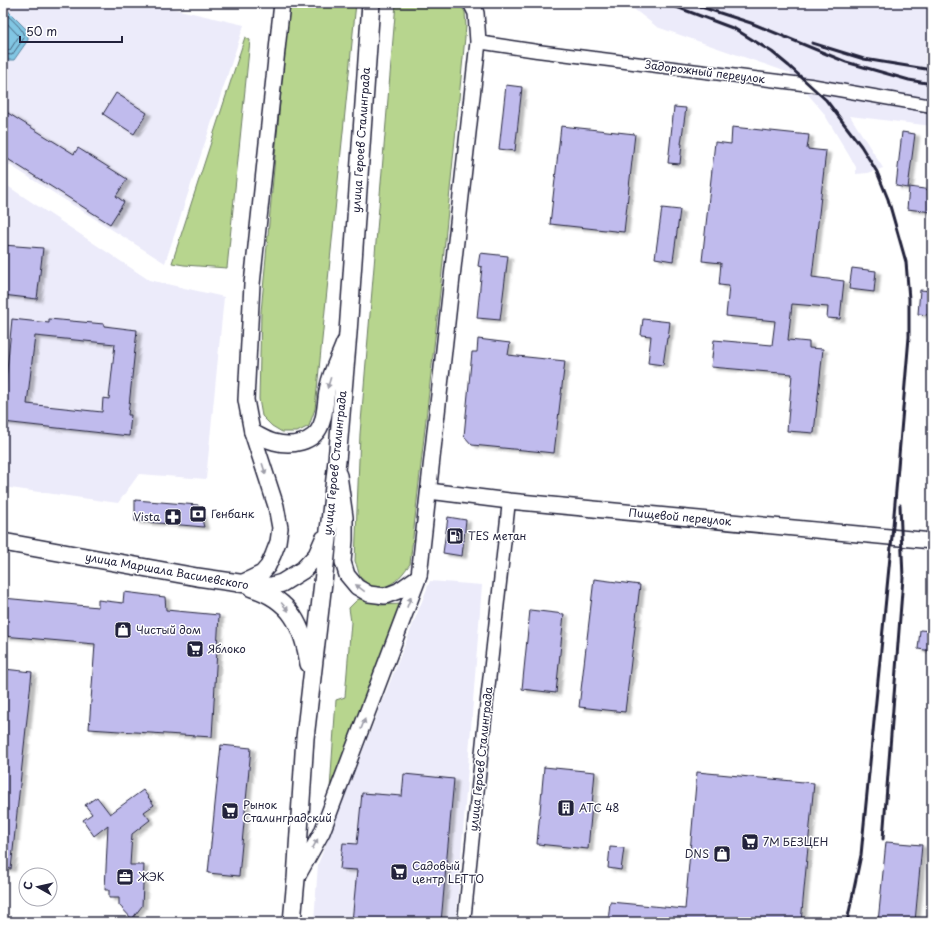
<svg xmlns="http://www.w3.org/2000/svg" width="935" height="925" font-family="'Playpen Sans',sans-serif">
<defs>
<filter id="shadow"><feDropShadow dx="4.5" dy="2.5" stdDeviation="1" flood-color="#0004"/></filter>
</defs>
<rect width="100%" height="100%" fill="#fff"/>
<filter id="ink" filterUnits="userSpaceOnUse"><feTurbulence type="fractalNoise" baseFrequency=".025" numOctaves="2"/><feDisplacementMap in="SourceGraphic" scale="8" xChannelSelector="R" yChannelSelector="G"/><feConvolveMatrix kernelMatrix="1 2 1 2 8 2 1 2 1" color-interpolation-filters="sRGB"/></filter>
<g filter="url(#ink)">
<!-- built -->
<g fill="#ecebfa">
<polygon points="3,3 149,3 244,25 165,263 3,161"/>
<polygon points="626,3 932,3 932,126 850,116 883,168 868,173 856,174 856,167 823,112 790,73 657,27"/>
<polygon points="3,183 149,280 224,297 206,479 139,474 118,503 3,487"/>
<polygon points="430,581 482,585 456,922 314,922 318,864"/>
</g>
<!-- green -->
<g fill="#b7d58e" stroke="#6c7c64">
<polygon points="289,3 356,3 315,409 309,426 297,432 282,432 272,426 262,416 259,399 261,312"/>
<path d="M396,3H459L465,12L466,27L440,292L410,564C401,576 392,589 375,587C370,586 363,581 360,576C358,572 357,565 355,561L360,434Z"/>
<polygon points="245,37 250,40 227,268 184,265 172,263"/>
<polygon points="363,598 381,605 402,604 330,789 336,700 345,697 351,622 349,608 357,600"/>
</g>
<!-- water -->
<polygon fill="#81c6e3" stroke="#5b84a0" points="3,3 10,13 28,31 28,40 14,60 7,60 3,58"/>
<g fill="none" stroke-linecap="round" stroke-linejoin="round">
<!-- shore -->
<g stroke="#48647e" stroke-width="1">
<path d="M3,10C9,19 24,27 24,38L12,55L3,54"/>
<polyline points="3,19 19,36 10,50 3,49"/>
</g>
</g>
<!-- building -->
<g fill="#c0bbed" stroke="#22223b" fill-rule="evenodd" filter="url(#shadow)">
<polygon points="506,85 522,87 515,151 499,149"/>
<polygon points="116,93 147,113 134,134 103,114"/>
<polygon points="674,107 686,108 681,144 682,144 680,164 668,163"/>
<polygon points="3,110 74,154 78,148 127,179 116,196 124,202 110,224 3,156"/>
<polygon points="561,126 635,134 624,232 550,224"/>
<polygon points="732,127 809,135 807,149 826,151 812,277 844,281 840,319 827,318 828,307 792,304 788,340 809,342 809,348 823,349 814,433 787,431 792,374 711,367 714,340 772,345 775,321 726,316 729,286 719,285 721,263 702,261 715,142 731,144"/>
<polygon points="902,132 915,134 908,188 896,186"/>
<polygon points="909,187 932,190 932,212 907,209"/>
<polygon points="662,208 680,210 673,261 655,258"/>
<polygon points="3,245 43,248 37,299 3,295"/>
<polygon points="480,253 508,256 500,320 477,318 482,267 478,266"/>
<polygon points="852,268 876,271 874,292 849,289"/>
<polygon points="920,290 932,291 929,315 918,314"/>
<path d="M12,319L49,323V319L104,324V326L137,330L128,415H131L129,436L3,422V390H5ZM35,336L115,344L109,399L103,398L102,412L27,404Z"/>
<polygon points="643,319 670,322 668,338 667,338 663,365 648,363 651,336 641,335"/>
<polygon points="478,339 510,343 508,355 565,361 554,453 472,445 464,436 472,352 477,352"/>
<polygon points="135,500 198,505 204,527 135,521"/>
<polygon points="448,517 466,520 462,556 443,553"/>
<polygon points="594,579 640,585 625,712 579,707"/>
<polygon points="124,592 165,597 166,610 219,615 212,737 89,729 95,644 3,636 3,598 98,607 98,600 123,603"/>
<polygon points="530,610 564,614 556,693 522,689"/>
<polygon points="920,630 932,631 932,651 918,649"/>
<polygon points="4,669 32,672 11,869 3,868"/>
<polygon points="221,745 251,748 239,876 208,873"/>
<polygon points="544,767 595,772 588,849 537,844"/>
<polygon points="697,772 814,783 801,922 608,922 610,902 685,909"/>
<polygon points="404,774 454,779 441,922 352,922 357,870 340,869 343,843 357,844 362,793 402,796"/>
<polygon points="143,790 154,805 144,812 150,820 132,834 130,865 144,865 142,906 132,919 119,905 119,898 109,898 109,890 105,890 108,825 94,836 83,820 92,814 85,805 97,797 110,814"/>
<polygon points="886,842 922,845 915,922 878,922"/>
<polygon points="610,847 624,848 621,870 608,868"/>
</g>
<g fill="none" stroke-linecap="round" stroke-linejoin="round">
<!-- minor casing -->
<g stroke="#22223b" stroke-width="15">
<g id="minor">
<polyline points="478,42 537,51 810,85 932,106"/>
<polyline points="464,922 487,700 509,501"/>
</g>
</g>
<!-- tertiary casing -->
<g stroke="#22223b" stroke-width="18">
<g id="tertiary">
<path d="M252,432C259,435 266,440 274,442C291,447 314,443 321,425C326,413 325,398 328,386C331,371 339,357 344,343"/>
<polyline points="339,475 345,517 345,540 343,562 347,575 357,587 369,594 385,596 398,591 419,576"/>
<polyline points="429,491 509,501 932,541"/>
<polyline points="239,584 262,573 268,566 273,555 278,542 280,528 276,506 252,432 246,400 252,284 282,3"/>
<polyline points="296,879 322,832 419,576 478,42 476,13 471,3"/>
</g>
</g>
<!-- secondary casing -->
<g stroke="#22223b" stroke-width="20">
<g id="secondary">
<polyline points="3,542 197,577 261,586 272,586 282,583 303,570 317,555 324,539"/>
<path d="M252,588C291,600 303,626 309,664"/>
<polyline points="292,922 296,879 305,738 337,461 348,333 371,3"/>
</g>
</g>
<!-- minor -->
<use href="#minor" stroke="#fff" stroke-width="12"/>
<!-- tertiary -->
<use href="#tertiary" stroke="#fff" stroke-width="15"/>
<!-- secondary -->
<use href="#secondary" stroke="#fff" stroke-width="17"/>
<!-- rail -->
<g stroke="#22223b" stroke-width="3">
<polyline points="666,3 735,29 772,52 789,66 826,100 861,146 877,172 888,199 906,262 909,299 909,337 893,526 861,855 847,922"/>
<polyline points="689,3 751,23 846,62 909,80 932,84"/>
<polyline points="812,43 864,59 932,70"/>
<polyline points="883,839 903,578 900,505"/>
</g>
</g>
<!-- one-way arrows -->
<defs><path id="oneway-solid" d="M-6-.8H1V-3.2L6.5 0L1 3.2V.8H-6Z"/></defs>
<g fill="#9c9ca7">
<use href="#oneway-solid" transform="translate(329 383) rotate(107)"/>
<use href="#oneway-solid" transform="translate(264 469) rotate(72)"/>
<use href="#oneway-solid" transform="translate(360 588) rotate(-143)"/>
<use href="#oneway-solid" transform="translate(409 602) rotate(-69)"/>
<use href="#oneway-solid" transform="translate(285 607) rotate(50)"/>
<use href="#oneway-solid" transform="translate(363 724) rotate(-69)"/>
<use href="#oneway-solid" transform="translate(315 844) rotate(-61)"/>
</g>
</g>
<!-- icons -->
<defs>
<g id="bank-square" transform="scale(0.9)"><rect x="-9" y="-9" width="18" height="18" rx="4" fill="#22223b" stroke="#fff"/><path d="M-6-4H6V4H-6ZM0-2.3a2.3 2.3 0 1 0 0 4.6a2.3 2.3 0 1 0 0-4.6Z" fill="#fff"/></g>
<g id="pharmacy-square" transform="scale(0.9)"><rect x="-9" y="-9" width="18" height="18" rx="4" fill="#22223b" stroke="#fff"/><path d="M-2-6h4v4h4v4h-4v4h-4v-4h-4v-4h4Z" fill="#fff"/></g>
<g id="fuel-square" transform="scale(0.9)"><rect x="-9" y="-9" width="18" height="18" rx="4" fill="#22223b" stroke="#fff"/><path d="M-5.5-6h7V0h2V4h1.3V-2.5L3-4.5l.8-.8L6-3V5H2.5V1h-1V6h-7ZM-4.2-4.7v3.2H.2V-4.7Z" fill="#fff"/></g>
<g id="shop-square" transform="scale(0.9)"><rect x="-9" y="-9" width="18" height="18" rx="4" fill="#22223b" stroke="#fff"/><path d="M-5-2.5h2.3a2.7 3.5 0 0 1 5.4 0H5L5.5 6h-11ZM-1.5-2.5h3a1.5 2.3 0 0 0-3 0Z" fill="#fff"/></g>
<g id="supermarket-square" transform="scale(0.9)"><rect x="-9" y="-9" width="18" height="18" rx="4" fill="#22223b" stroke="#fff"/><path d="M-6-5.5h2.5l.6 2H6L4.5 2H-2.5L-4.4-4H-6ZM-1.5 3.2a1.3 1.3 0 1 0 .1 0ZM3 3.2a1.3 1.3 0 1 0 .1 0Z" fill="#fff"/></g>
<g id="building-square" transform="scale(0.9)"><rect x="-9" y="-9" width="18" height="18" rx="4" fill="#22223b" stroke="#fff"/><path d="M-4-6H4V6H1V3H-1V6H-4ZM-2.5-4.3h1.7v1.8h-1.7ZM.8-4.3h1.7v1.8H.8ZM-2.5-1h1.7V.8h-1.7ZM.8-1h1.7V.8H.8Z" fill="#fff"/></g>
<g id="office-square" transform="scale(0.9)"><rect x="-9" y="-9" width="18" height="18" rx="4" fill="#22223b" stroke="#fff"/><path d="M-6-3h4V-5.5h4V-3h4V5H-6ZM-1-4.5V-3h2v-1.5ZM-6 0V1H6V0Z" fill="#fff"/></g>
</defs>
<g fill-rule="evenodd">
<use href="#bank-square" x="198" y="514"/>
<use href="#pharmacy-square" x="173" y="517"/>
<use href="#fuel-square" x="455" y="536"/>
<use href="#shop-square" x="123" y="630"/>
<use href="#supermarket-square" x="195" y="649"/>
<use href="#building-square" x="566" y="808"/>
<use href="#supermarket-square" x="230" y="811"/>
<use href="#supermarket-square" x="750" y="842"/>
<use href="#shop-square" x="722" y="854"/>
<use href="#supermarket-square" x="399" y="872"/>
<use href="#office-square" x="125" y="877"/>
</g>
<g text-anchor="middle" stroke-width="3" stroke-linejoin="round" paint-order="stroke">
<!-- street labels -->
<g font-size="11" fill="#22223b" stroke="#fff">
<text transform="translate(705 72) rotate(7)" y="4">Задорожный переулок</text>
<text transform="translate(361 140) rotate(-86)" y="4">улица Героев Сталинграда</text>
<text transform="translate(335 463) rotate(-84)" y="4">улица Героев Сталинграда</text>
<text transform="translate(680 517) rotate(5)" y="4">Пищевой переулок</text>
<text transform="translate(167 571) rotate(10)" y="4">улица Маршала Василевского</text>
<text transform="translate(481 759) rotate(-84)" y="4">улица Героев Сталинграда</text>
</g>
<!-- poi labels -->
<g font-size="11" fill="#22223b" stroke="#fff" text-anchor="start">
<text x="211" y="518">Генбанк</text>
<text x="160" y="521" text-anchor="end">Vista</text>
<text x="468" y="540">TES метан</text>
<text x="136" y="634">Чистый дом</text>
<text x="208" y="653">Яблоко</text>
<text x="243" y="809">Рынок<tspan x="243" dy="13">Сталинградский</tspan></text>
<text x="579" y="812">АТС 48</text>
<text x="763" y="846">7М БЕЗЦЕН</text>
<text x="709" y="858" text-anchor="end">DNS</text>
<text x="412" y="870">Садовый<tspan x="412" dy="13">центр LETTO</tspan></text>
<text x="138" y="881">ЖЭК</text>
</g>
</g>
<!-- margin -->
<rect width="935" height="925" fill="none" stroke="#fff" stroke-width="16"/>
<rect x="8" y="8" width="919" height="909" fill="none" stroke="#22223b" stroke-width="1.5" filter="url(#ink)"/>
<!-- north arrow -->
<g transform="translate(38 887) rotate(278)"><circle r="19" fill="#ffffff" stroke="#a7a7b1"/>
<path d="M0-3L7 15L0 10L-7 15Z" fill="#22223b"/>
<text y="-6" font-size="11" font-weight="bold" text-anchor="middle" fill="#22223b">С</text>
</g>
<!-- scale -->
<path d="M20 36v6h102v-6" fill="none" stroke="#22223b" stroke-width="2"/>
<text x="26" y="36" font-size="12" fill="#22223b" stroke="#ffffff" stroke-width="3" paint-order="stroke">50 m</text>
</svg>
